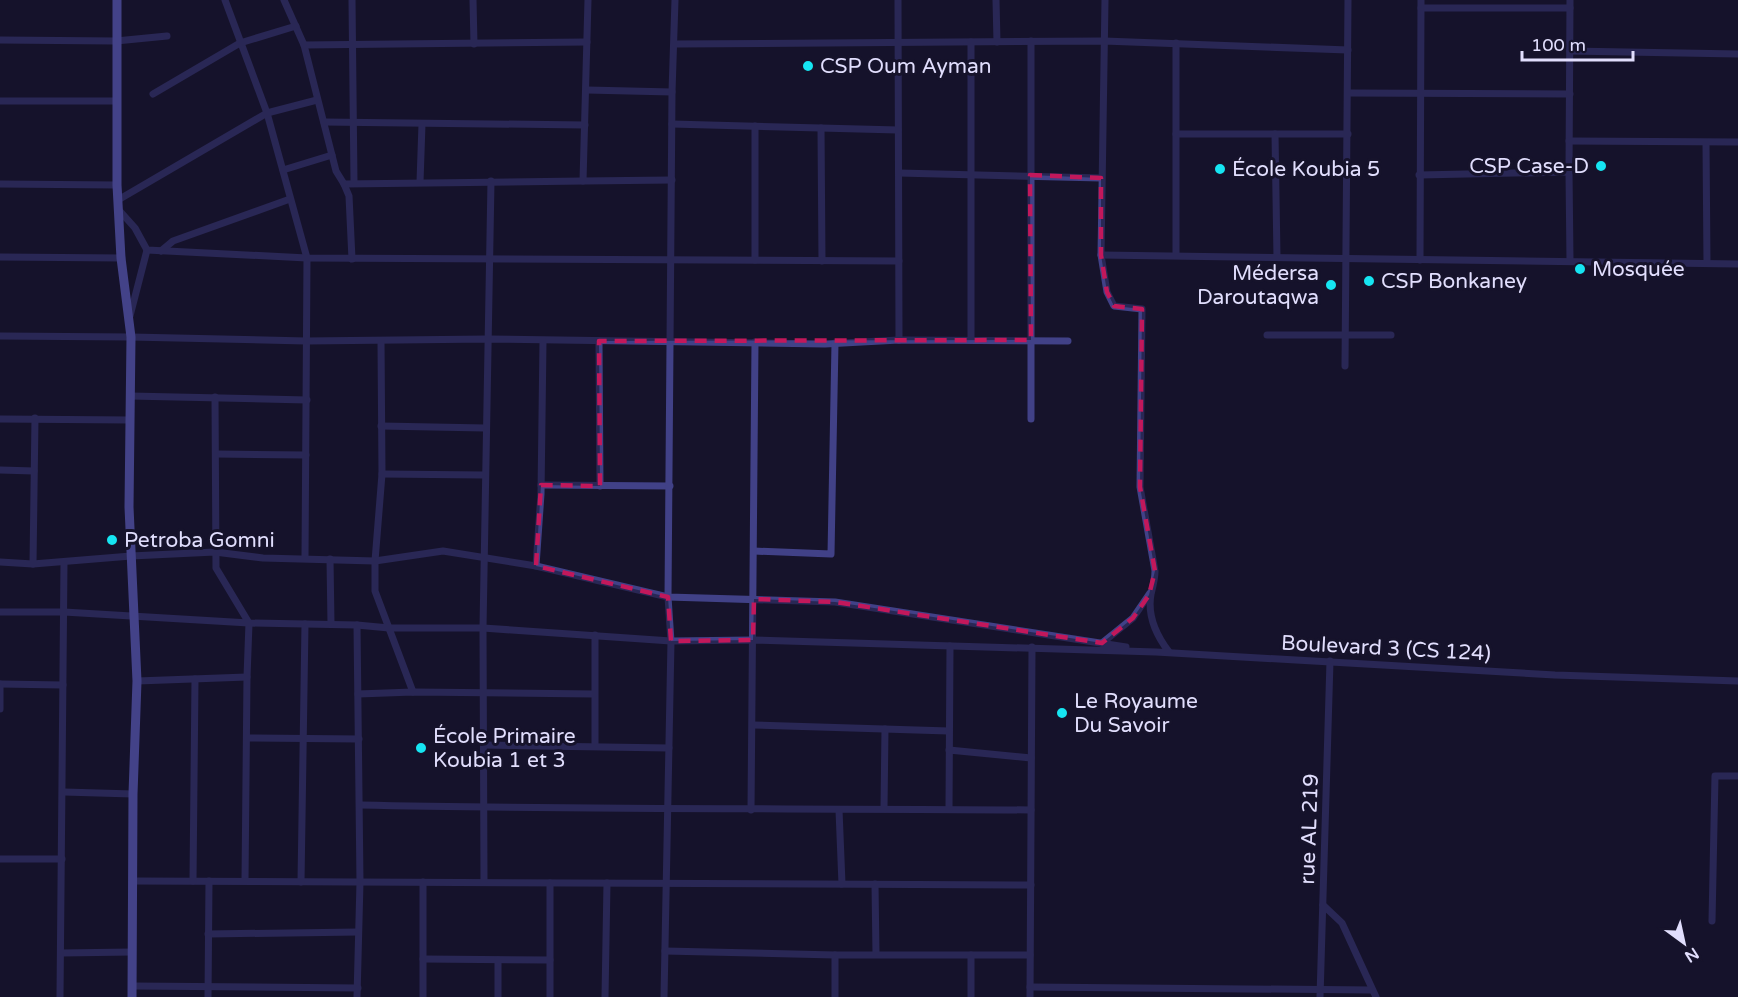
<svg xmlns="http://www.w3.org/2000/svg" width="1738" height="997" font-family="'Varela Round',sans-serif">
<rect width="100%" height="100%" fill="#16132b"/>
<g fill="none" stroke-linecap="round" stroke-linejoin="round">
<!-- street -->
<g stroke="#414187" stroke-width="7">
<polyline points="225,0 267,113 307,258 305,558"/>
<polyline points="284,0 304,45 336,171 344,184 349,196 352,259"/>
<polyline points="352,0 354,182"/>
<polyline points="473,0 474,44"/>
<polyline points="588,0 583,181 672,180"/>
<polyline points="898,0 899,340"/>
<polyline points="996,0 997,42"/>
<path d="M1105,0L1101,255L1107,292L1114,306L1142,309L1140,487L1155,571C1155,579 1153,586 1151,594C1147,616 1156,635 1169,652"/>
<polyline points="1570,0 1569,172 1570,261"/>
<polyline points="1421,8 1570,8"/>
<polyline points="0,40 116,41 167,36"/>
<polyline points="1031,41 1031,419"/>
<polyline points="1176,43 1176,255"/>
<polyline points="675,44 1104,41 1348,50"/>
<polyline points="304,45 587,42"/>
<polyline points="1570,51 1738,54"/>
<polyline points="587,90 672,92"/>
<polyline points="1348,93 1570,94"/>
<polyline points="153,94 240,43 296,26"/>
<polyline points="0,101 116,101"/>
<polyline points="324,122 585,125"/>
<polyline points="672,124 898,130"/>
<polyline points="821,128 822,261"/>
<polyline points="1176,134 1348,134"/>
<polyline points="1275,134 1277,257"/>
<polyline points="1569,141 1738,142"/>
<polyline points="1706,143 1707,263"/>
<polyline points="283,170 332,155"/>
<polyline points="899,173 1101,178"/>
<polyline points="1419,175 1569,172"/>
<polyline points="420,182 422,124"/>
<polyline points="0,184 117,185"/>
<polyline points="344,184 583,181"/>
<polyline points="118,200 267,113 317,100"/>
<polyline points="118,209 135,228 147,250 307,258 899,261"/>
<polyline points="161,251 173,241 290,199"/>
<polyline points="1101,255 1738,264"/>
<polyline points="0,257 122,258"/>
<polyline points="755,260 755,126"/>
<polyline points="1420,260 1421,0"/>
<polyline points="130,316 147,250"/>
<polyline points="1267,335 1391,335"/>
<polyline points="0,336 131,337 306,341 488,339 825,344 899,340 1068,341"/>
<polyline points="971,340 971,42"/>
<polyline points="381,341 382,474 375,561 375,591 413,692"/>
<polyline points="599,341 600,486"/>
<polyline points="1345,366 1348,0"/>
<polyline points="130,396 307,400"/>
<polyline points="215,397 216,568 249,623 247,677 245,881"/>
<polyline points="0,419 130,420"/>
<polyline points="381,426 485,428"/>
<polyline points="216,454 306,455"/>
<polyline points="0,470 34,471"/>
<polyline points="382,474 484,475"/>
<polyline points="541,485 670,486"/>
<polyline points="754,551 831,554 835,343"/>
<polyline points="330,559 331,624"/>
<polyline points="0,562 33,564 131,556 215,552 263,558 375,561 443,551 536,566 668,597 835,602 1126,647"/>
<polyline points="33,564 35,418"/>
<polyline points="536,566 541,494 543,341"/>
<polyline points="0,612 64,612 249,623 357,625 389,628 483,628 671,641 753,640 1156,652 1555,675 1738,681"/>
<polyline points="357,625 360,882 357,997"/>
<polyline points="595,635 595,746"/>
<polyline points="1102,643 1133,618 1150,593"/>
<polyline points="137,681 247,677"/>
<polyline points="0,684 63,685"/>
<polyline points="358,694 413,692 594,694"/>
<polyline points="0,709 0,684"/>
<polyline points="753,725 949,731"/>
<polyline points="247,738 359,739"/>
<polyline points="484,745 669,748"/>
<polyline points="949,750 1031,758"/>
<polyline points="64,792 133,794"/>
<path d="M360,805C584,810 807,808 1031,810"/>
<polyline points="884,808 885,729"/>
<polyline points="949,809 950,646"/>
<polyline points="751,810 755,342"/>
<polyline points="839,810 842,884"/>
<polyline points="0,859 62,859"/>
<polyline points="133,881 1031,885"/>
<polyline points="193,881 195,679"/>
<polyline points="301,882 305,624"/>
<polyline points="423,882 423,997"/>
<polyline points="484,882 483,628 491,181"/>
<polyline points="550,883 550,997"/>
<polyline points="875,884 876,954"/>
<polyline points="1323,905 1342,923 1376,997"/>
<polyline points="1712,921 1715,776 1738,776"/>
<polyline points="208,934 358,932"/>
<polyline points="665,951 835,955 1030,955"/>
<polyline points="61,953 132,952"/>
<polyline points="835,955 835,997"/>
<polyline points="423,959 550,960"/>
<polyline points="132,986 358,988"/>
<polyline points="1030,987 1371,990"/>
<polyline points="60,997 64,562"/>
<polyline points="208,997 209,881"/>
<polyline points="498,997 498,960"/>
<polyline points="605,997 607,883"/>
<polyline points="664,997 671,641 668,597 672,92 675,0"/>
<polyline points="971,997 971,955"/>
<polyline points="1030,997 1032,647"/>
<polyline points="1320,997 1330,661"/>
</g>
<!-- secondary -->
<polyline stroke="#7b7df8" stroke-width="9" points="117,0 117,185 121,258 131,337 129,507 137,681 133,794 132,997"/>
</g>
<!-- marked area -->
<path d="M0 0H1738V997H0ZM1030,175L1101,178V255L1107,292L1114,306L1142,309L1140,487L1155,571L1149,595L1133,618L1102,643L835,602L754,599L753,640L671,641L668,597L536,566L541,485L600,486L599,341L1031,340Z" fill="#16132b" fill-opacity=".55" fill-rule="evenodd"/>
<path fill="none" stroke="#c2185b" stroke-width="4.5" stroke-dasharray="12 8" stroke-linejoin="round" d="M1030,175L1101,178V255L1107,292L1114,306L1142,309L1140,487L1155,571L1149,595L1133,618L1102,643L835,602L754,599L753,640L671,641L668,597L536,566L541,485L600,486L599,341L1031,340Z"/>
<!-- markers -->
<g fill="#16e5f2" stroke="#16132b" stroke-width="2">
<circle cx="808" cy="66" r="6"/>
<circle cx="1601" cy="166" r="6"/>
<circle cx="1220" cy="169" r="6"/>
<circle cx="1580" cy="269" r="6"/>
<circle cx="1369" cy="281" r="6"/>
<circle cx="1331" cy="285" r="6"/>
<circle cx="112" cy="540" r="6"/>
<circle cx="1062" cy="713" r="6"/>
<circle cx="421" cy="748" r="6"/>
</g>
<g text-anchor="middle" stroke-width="6" stroke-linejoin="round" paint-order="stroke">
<!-- poi labels -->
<g font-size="21" fill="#e1defd" stroke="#16132b" text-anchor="start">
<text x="820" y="73">CSP Oum Ayman</text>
<text x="1589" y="173" text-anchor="end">CSP Case-D</text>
<text x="1232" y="176">École Koubia 5</text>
<text x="1592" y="276">Mosquée</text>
<text x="1319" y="280" text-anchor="end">Médersa<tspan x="1319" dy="24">Daroutaqwa</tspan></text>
<text x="1381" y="288">CSP Bonkaney</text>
<text x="124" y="547">Petroba Gomni</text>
<text x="1074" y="708">Le Royaume<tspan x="1074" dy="24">Du Savoir</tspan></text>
<text x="433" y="743">École Primaire<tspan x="433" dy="24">Koubia 1 et 3</tspan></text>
</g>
<!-- street labels -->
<g font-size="21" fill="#e1defd" stroke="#16132b">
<text transform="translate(1386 648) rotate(3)" y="7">Boulevard 3 (CS 124)</text>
<text transform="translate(1309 829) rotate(-88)" y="7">rue AL 219</text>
</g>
</g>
<!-- north arrow -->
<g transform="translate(1684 943) rotate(147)" stroke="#16132b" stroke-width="4.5" paint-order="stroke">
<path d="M0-4.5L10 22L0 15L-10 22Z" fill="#e1defd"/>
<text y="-9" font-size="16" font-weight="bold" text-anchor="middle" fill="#e1defd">N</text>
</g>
<!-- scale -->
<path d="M1522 51v9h111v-9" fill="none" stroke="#e1defd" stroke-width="3"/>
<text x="1531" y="51" font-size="18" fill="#e1defd" stroke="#16132b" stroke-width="4.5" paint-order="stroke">100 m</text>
</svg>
